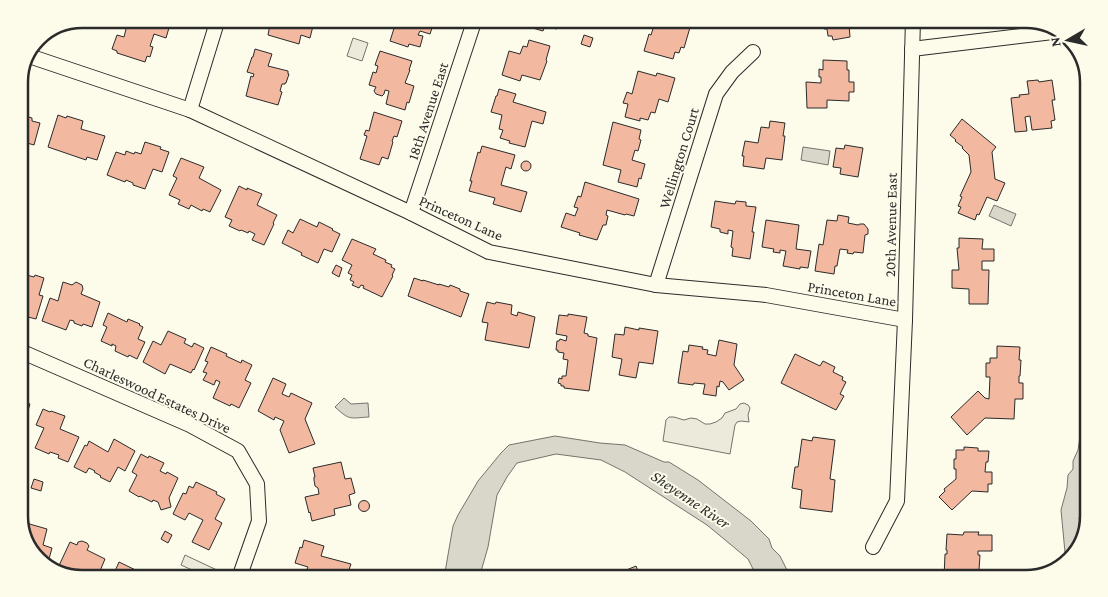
<svg xmlns="http://www.w3.org/2000/svg" width="1108" height="597" font-family="'Crimson Pro',serif">
<rect width="100%" height="100%" fill="#fdfbea"/>
<!-- green -->
<g fill="#ecebdb" stroke="#74746e">
<polygon points="353,38 368,43 362,61 347,56"/>
<polygon points="744,403 748,405 750,408 748,415 749,422 741,421 737,422 735,425 730,454 663,441 666,420 669,417 674,417 684,420 691,418 697,419 705,424 710,424 716,422 722,418 725,413 736,409 740,404"/>
<polygon points="185,555 219,571 216,578 210,578 181,565"/>
</g>
<!-- water -->
<g fill="#d8d7c9" stroke="#74746e">
<polygon points="803,147 830,151 828,165 801,160"/>
<polygon points="994,205 1016,214 1011,226 989,216"/>
<path d="M344,398L351,404L368,403L369,417C350,418 350,421 335,407Z"/>
<polygon points="1084,429 1083,509 1079,518 1083,534 1083,543 1066,563 1061,510 1067,488 1068,475 1073,469 1073,461 1078,450 1080,437"/>
<polygon points="555,436 600,443 625,445 664,462 669,462 698,480 751,521 769,539 772,548 780,556 791,578 762,578 759,573 753,569 748,559 724,539 707,525 625,472 601,460 556,454 517,463 507,477 497,495 488,547 482,568 478,578 444,578 453,526 458,515 478,481 501,453 509,445"/>
</g>
<!-- building -->
<g fill="#f2b8a0" stroke="#2b2b2b">
<polygon points="120,19 170,19 170,21 171,21 166,38 154,34 150,46 153,47 150,57 147,56 145,62 117,53 117,51 112,49 117,35 124,37 127,25 118,22"/>
<polygon points="271,19 319,19 316,27 313,26 310,38 301,35 299,44 268,35"/>
<polygon points="397,19 435,19 430,34 420,31 418,35 423,36 420,47 409,44 408,47 390,41"/>
<polygon points="520,19 560,19 557,29 545,26 543,31 519,24"/>
<polygon points="656,19 662,21 663,19 675,19 691,24 684,48 681,47 679,53 675,52 673,59 644,51 649,34 651,35"/>
<polygon points="812,19 853,19 854,23 849,24 850,37 833,40 832,36 828,36 827,29 824,29 823,21 819,22 818,23"/>
<polygon points="584,35 593,38 590,47 581,44"/>
<polygon points="529,40 550,46 546,60 547,61 540,80 522,75 520,81 502,75 509,51 520,54 523,46 527,47"/>
<polygon points="255,49 272,54 268,66 288,71 288,74 289,74 286,83 285,83 285,84 282,84 280,91 282,92 278,105 246,96 251,76 253,77 254,74 247,72 252,57 253,57"/>
<polygon points="380,51 412,61 409,70 410,70 405,83 414,86 409,103 407,102 405,110 386,104 389,91 385,90 384,94 382,96 376,94 374,91 376,87 369,85 373,72 376,73 378,66 375,65"/>
<polygon points="823,60 847,61 847,70 849,70 849,82 854,82 854,92 849,92 849,101 827,100 827,108 807,108 806,82 821,83 821,77 819,77 819,69 823,70"/>
<polygon points="638,71 656,76 657,73 675,78 668,102 659,99 655,113 651,112 648,120 640,118 640,121 625,117 628,104 623,103 627,92 632,94"/>
<polygon points="1038,80 1039,82 1052,80 1055,100 1052,100 1055,120 1051,121 1052,128 1032,130 1030,116 1025,117 1027,131 1015,132 1011,98 1020,97 1019,95 1029,94 1027,81"/>
<polygon points="499,89 516,94 513,102 546,112 543,124 532,121 525,147 509,143 510,141 500,138 503,130 499,129 502,115 491,112 496,96 497,96"/>
<polygon points="19,101 28,104 25,116 32,118 32,121 40,123 34,145 20,141 19,142"/>
<polygon points="374,112 402,121 397,137 394,136 392,141 393,142 388,159 382,157 379,165 360,159 367,136 364,135 366,130 369,131"/>
<polygon points="58,115 66,118 67,116 83,121 81,129 105,136 97,160 87,157 86,160 48,147"/>
<polygon points="962,119 996,147 992,152 995,179 1005,183 997,201 987,197 979,215 977,214 975,220 958,213 961,207 958,206 962,197 960,196 971,172 969,155 962,148 963,147 955,141 956,140 950,135"/>
<polygon points="770,121 785,123 783,136 785,136 782,160 766,158 764,169 743,166 744,156 742,156 745,141 758,143 761,127 769,128"/>
<polygon points="613,122 641,130 639,139 641,140 638,151 635,150 632,160 645,164 641,179 639,178 637,187 618,182 621,170 603,165"/>
<polygon points="145,142 161,147 160,149 169,152 162,172 153,169 145,189 133,185 133,183 126,180 125,182 107,175 116,152 125,155 126,151 134,154 135,152 141,154"/>
<polygon points="845,145 863,148 858,177 840,174 841,168 833,167 836,148 844,149"/>
<polygon points="482,146 515,155 511,169 506,167 501,185 527,192 521,212 493,204 495,198 469,191 472,181 470,181 478,152 480,153"/>
<polygon points="181,158 204,167 199,178 221,190 210,212 203,209 202,211 191,205 189,209 178,204 180,200 169,195 177,178 173,176"/>
<circle cx="526" cy="166" r="5"/>
<polygon points="585,182 639,199 634,216 626,214 625,215 607,210 606,215 608,216 606,225 603,225 597,240 579,235 580,233 561,227 566,213 575,216 578,208 574,207 578,196 581,197"/>
<polygon points="239,186 247,190 247,188 262,194 257,205 277,215 273,223 274,224 264,245 252,240 255,234 249,231 248,233 241,230 240,231 229,226 232,220 225,217"/>
<polygon points="715,201 735,204 736,201 746,202 746,206 756,207 752,232 754,232 750,259 732,256 733,248 731,247 733,231 728,230 728,234 720,232 720,229 711,227"/>
<polygon points="838,215 849,217 848,223 858,225 860,224 864,224 868,229 868,234 865,235 863,253 854,252 853,254 847,253 848,250 840,249 837,266 835,266 834,274 815,271 819,244 823,245 827,220 837,221"/>
<polygon points="300,219 317,227 319,222 333,229 332,230 340,234 332,252 324,249 318,263 301,255 302,253 282,243 288,230 293,233"/>
<polygon points="766,220 799,225 796,249 811,251 808,268 800,267 800,269 783,266 786,251 780,250 780,253 773,252 774,249 762,247"/>
<polygon points="959,238 983,239 982,249 994,249 994,261 982,261 982,270 989,270 988,304 969,304 969,289 952,288 952,270 959,270 957,248 959,248"/>
<polygon points="352,239 376,249 373,254 386,260 385,262 392,265 391,267 395,269 392,275 393,276 382,297 363,288 364,286 361,285 359,288 352,285 354,282 350,280 352,275 348,273 352,265 342,260"/>
<polygon points="336,265 342,268 339,277 332,273"/>
<polygon points="19,273 34,277 35,275 44,278 39,295 43,296 36,319 28,317 28,318 19,315"/>
<polygon points="414,278 423,281 423,280 439,285 439,284 449,287 450,285 460,289 460,291 469,294 461,317 408,296"/>
<polygon points="63,282 72,285 76,282 82,285 83,289 81,294 100,302 92,327 83,324 82,326 74,323 74,321 70,320 66,330 42,321 50,298 58,301"/>
<polygon points="487,302 495,304 496,302 512,305 511,314 517,316 518,312 535,317 529,348 485,340 488,323 482,322"/>
<polygon points="108,313 127,322 128,319 140,324 139,325 143,327 138,339 145,342 137,359 129,355 128,357 115,351 116,346 112,344 112,346 101,341 107,327 103,325"/>
<polygon points="568,314 587,317 584,333 588,334 588,336 597,338 589,391 564,388 564,386 561,386 561,384 558,383 559,378 562,379 562,376 566,376 568,360 563,359 564,353 558,352 558,350 556,350 557,341 559,341 560,339 566,341 567,336 556,334 559,315 568,316"/>
<polygon points="625,327 639,330 639,328 658,331 653,364 639,362 636,378 619,375 622,359 612,357 615,334 624,335"/>
<polygon points="168,331 186,339 184,343 192,347 194,343 204,348 194,370 193,369 191,373 170,364 165,374 143,362 153,341 161,345"/>
<polygon points="719,340 737,344 734,365 744,380 729,390 723,382 720,381 719,387 717,386 716,396 703,394 705,384 694,383 693,385 678,383 683,351 688,352 689,345 703,347 702,349 708,350 707,354 716,356"/>
<polygon points="997,346 1020,347 1019,360 1021,360 1020,376 1019,376 1019,383 1023,383 1023,399 1015,399 1014,419 985,418 967,435 951,417 978,391 985,398 989,399 990,377 986,377 986,363 990,363 990,358 997,358"/>
<polygon points="211,347 227,354 226,356 241,363 242,360 252,365 245,380 251,383 239,408 231,404 230,406 213,398 220,382 216,380 214,385 203,380 207,373 203,372 208,362 205,361"/>
<polygon points="795,354 820,366 823,361 835,367 833,372 843,377 842,380 846,382 840,394 844,396 836,410 781,383"/>
<polygon points="273,378 286,384 282,394 289,397 291,393 312,403 305,419 315,444 289,453 280,430 284,421 275,417 274,420 258,411"/>
<polygon points="19,400 30,404 24,424 19,422"/>
<polygon points="43,409 50,412 51,411 65,416 60,429 79,437 68,462 58,458 59,455 50,452 49,454 35,448 44,428 36,425"/>
<polygon points="813,437 835,440 830,479 835,480 832,512 800,508 802,490 792,488 795,467 798,467 802,439 812,441"/>
<polygon points="114,439 135,451 125,471 118,467 110,482 100,477 101,476 94,472 95,471 89,468 86,473 74,467 85,445 87,446 89,441 108,452"/>
<polygon points="964,447 978,448 978,451 989,451 988,462 986,462 985,472 992,472 992,484 988,484 988,492 972,491 952,510 939,497 945,491 944,489 956,479 956,469 954,469 954,459 956,459 956,450 964,450"/>
<polygon points="141,454 148,458 149,456 164,463 160,471 166,474 167,472 178,478 169,498 171,507 161,510 158,502 153,500 152,502 140,496 139,497 129,491 137,475 132,472"/>
<polygon points="341,462 345,479 351,478 355,493 349,495 351,505 334,509 335,515 312,521 310,512 309,513 305,497 319,494 318,488 315,486 314,480 314,477 315,477 313,468"/>
<polygon points="34,479 43,482 41,491 31,488"/>
<polygon points="196,482 217,492 216,494 225,499 215,519 222,523 209,550 192,542 203,520 189,513 185,520 173,514 183,493 186,494 189,486 193,488"/>
<circle cx="364" cy="506" r="5.5"/>
<polygon points="19,521 47,529 43,545 52,548 47,566 29,550"/>
<polygon points="165,531 172,535 168,543 161,539"/>
<polygon points="964,532 979,532 978,535 992,535 992,551 978,551 978,555 980,555 979,570 975,570 975,578 944,578 945,554 947,554 947,550 946,550 947,534 963,535"/>
<polygon points="304,540 324,546 321,556 351,564 346,578 336,576 335,578 303,578 308,567 295,563 300,547 302,548"/>
<polygon points="82,541 87,543 89,546 87,550 105,559 97,578 93,578 84,574 85,572 77,569 73,576 56,572 70,542 77,545 78,542"/>
<polygon points="119,562 148,576 147,578 112,578"/>
<polygon points="636,566 641,578 617,578 625,575 624,571"/>
</g>
<g fill="none" stroke-linecap="round" stroke-linejoin="round">
<!-- street casing -->
<g stroke="#2b2b2b" stroke-width="16">
<g id="street">
<polyline points="912,49 1061,31"/>
<polyline points="29,56 190,110 411,213 489,252 656,285 766,295 905,320"/>
<polyline points="190,110 218,19"/>
<polyline points="411,213 475,19"/>
<polyline points="656,285 716,94 732,72 753,52"/>
<polyline points="19,351 27,354 190,425 238,451 257,484 259,521 239,578"/>
<polyline points="873,547 897,501 905,320 913,19"/>
</g>
</g>
<!-- street -->
<use href="#street" stroke="#fdfbea" stroke-width="14"/>
</g>
<g text-anchor="middle" stroke-width="4" stroke-linejoin="round" paint-order="stroke">
<!-- street labels -->
<g font-size="15" fill="#2b2b2b" stroke="#fdfbea">
<text transform="translate(428 111) rotate(-72)" y="5">18th Avenue East</text>
<text transform="translate(679 158) rotate(-73)" y="5">Wellington Court</text>
<text transform="translate(461 218) rotate(24)" y="5">Princeton Lane</text>
<text transform="translate(891 225) rotate(-89)" y="5">20th Avenue East</text>
<text transform="translate(852 294) rotate(10)" y="5">Princeton Lane</text>
<text transform="translate(157 395) rotate(25)" y="5">Charleswood Estates Drive</text>
</g>
<!-- water labels -->
<g font-size="16" font-style="italic" fill="#2b2b2b" stroke="#fdfbea">
<text transform="translate(691 499) rotate(34)" y="6">Sheyenne River</text>
</g>
</g>
<!-- crop -->
<path d="M0 0H1108V597H0ZM82 28H1026A54 54 0 0 1 1080 82V516A54 54 0 0 1 1026 570H82A54 54 0 0 1 28 516V82A54 54 0 0 1 82 28Z" fill="#fdfbea" fill-rule="evenodd"/>
<path fill="none" stroke="#2b2b2b" stroke-width="2.5" d="M82 28H1026A54 54 0 0 1 1080 82V516A54 54 0 0 1 1026 570H82A54 54 0 0 1 28 516V82A54 54 0 0 1 82 28Z"/>
<!-- north arrow -->
<g transform="translate(1068 40) rotate(261)" stroke="#fdfbea" stroke-width="4" paint-order="stroke">
<path d="M0-4L9 19L0 12L-9 19Z" fill="#2b2b2b"/>
<text y="-8" font-size="14" font-weight="bold" text-anchor="middle" fill="#2b2b2b">N</text>
</g>
</svg>
